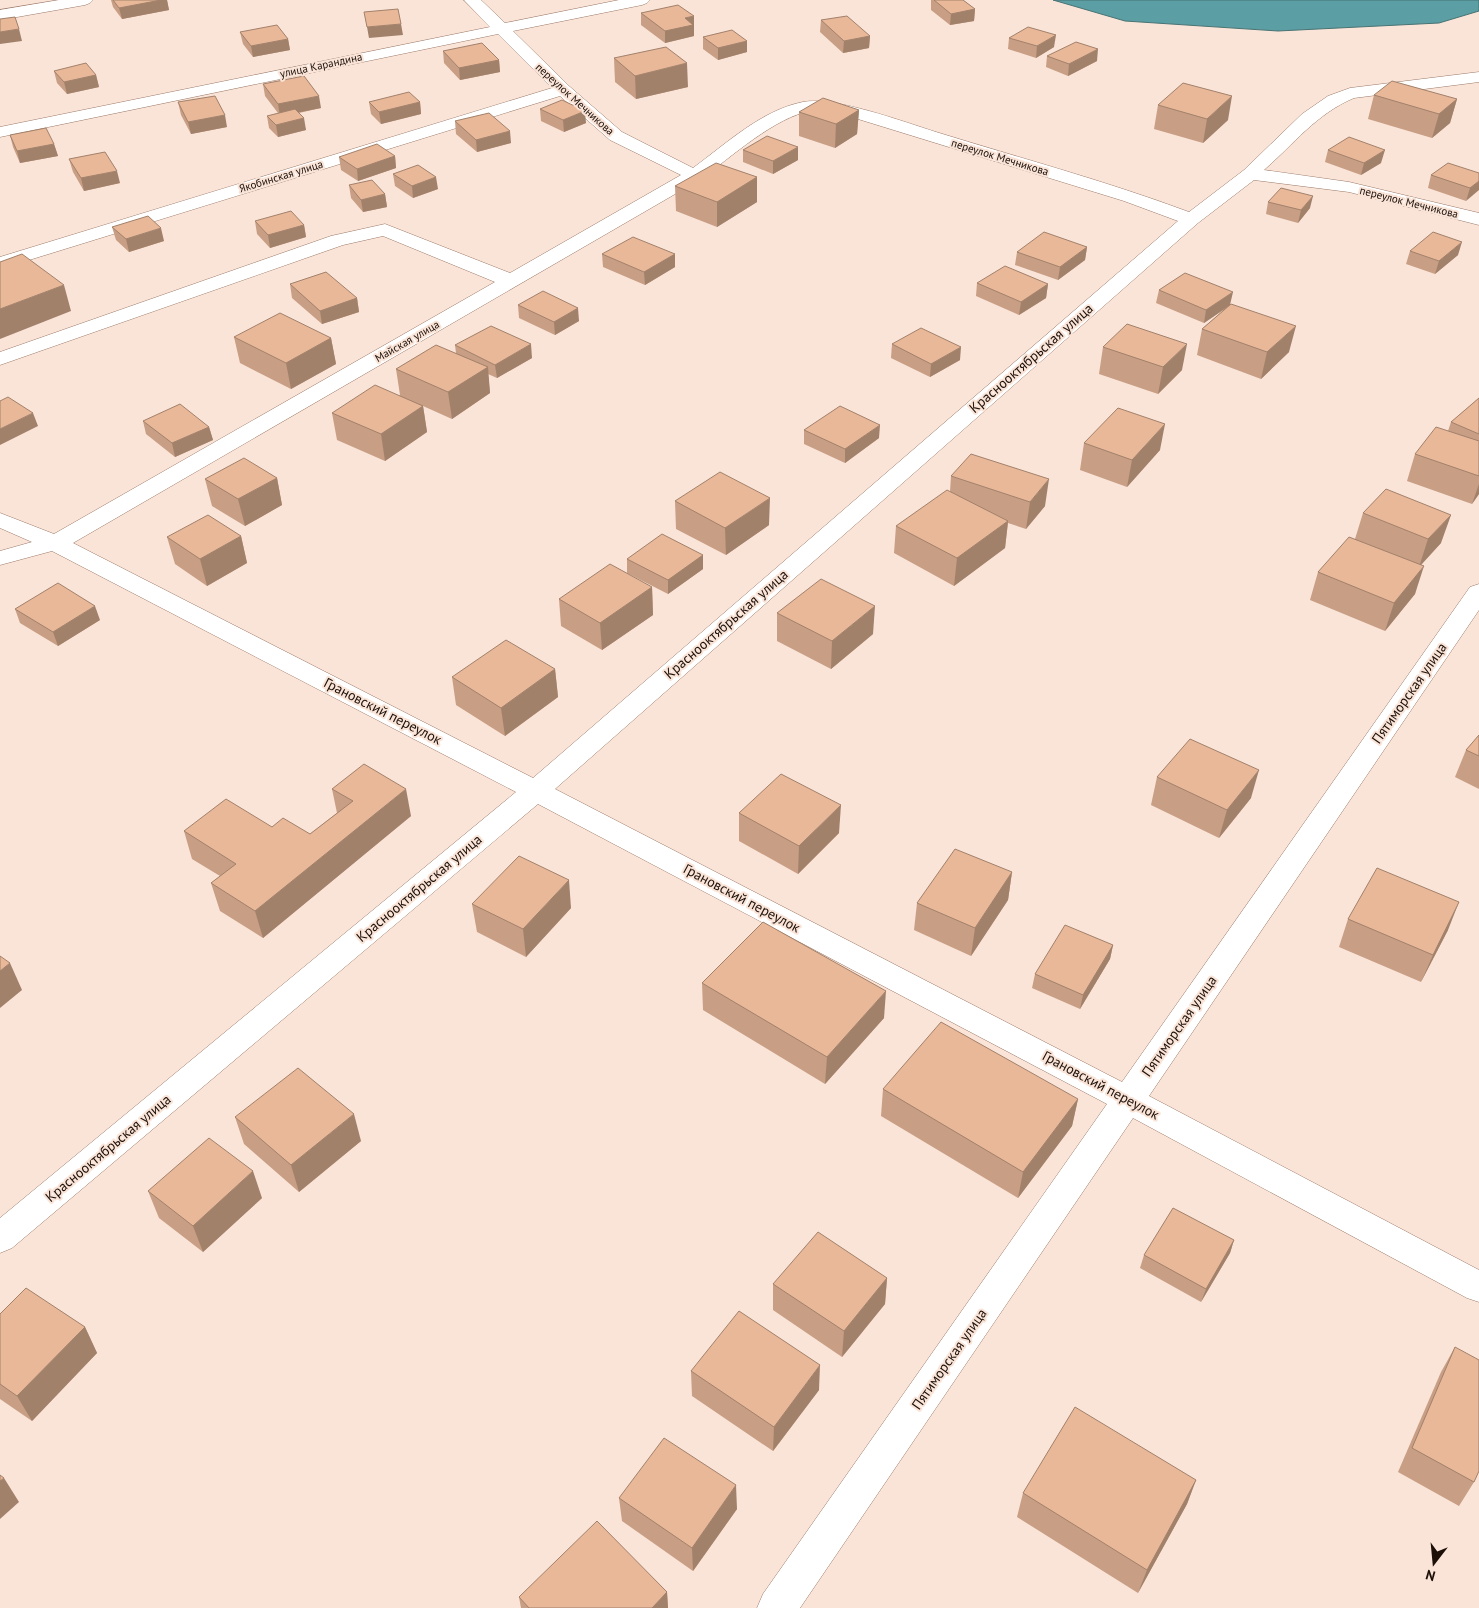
<svg xmlns="http://www.w3.org/2000/svg" width="1479" height="1608" font-family="'PT Sans',sans-serif">
<rect width="100%" height="100%" fill="#fae4d8"/>
<!-- water -->
<polygon fill="#5b9ea3" stroke="#487374" points="1053,0 1479,0 1479,11 1439,23 1278,31 1125,21"/>
<g fill="none" stroke-linecap="round" stroke-linejoin="round">
<!-- minor casing -->
<g stroke="#9a7a68" stroke-width="1">
<g id="minor">
<polygon points="59,0 93,0 90,3 85,5 0,20 0,10"/>
<path d="M464,0H481L505,23L619,0H650L647,3L642,5L513,31L569,86L622,132L693,168C727,143 762,110 803,102C834,96 904,122 936,132C1020,158 1106,181 1189,212L1244,170L1302,114L1328,96L1350,88L1479,72V82L1354,98C1316,114 1294,144 1264,170L1349,182L1479,213V225L1349,192L1254,180L1198,223L555,789L1122,1082L1470,587L1479,584V610L1149,1096L1479,1270V1302L1467,1298L1133,1118L800,1608H757L763,1594L1107,1104L538,804L12,1248L0,1253V1218L516,792L52,551L0,565V551L32,542L0,528V513L54,534L495,282L383,236L343,245L0,365V352L331,236L385,224L510,273L681,175L610,140L560,96L0,269V257L552,88L498,34L0,137V127L490,27ZM811,111L825,112L858,119L1124,201L1178,221L533,778L73,543L701,179C730,158 776,116 811,111Z"/>
</g>
</g>
<!-- minor -->
<use href="#minor" fill="#fff" fill-rule="evenodd"/>
</g>
<!-- wall -->
<g fill="#c89e84">
<polygon points="111,0 167,0 169,10 122,19 113,7"/>
<polygon points="931,0 963,0 975,9 974,21 950,25 931,10"/>
<polygon points="641,13 694,28 694,36 665,43 641,25"/>
<polygon points="821,20 870,36 869,48 843,53 820,32"/>
<polygon points="240,32 288,39 290,50 253,57 243,44"/>
<polygon points="703,37 747,52 718,60 703,49"/>
<polygon points="1009,38 1054,47 1036,58 1008,49"/>
<polygon points="443,51 499,60 500,72 460,80 444,63"/>
<polygon points="1047,56 1097,61 1068,76 1046,67"/>
<polygon points="614,58 688,87 636,99 615,82"/>
<polygon points="54,71 96,75 99,87 67,94 57,83"/>
<polygon points="263,84 321,108 299,113 306,130 278,137 269,128 267,116 278,113 265,96"/>
<polygon points="1374,95 1457,99 1450,123 1432,138 1368,119"/>
<polygon points="178,102 227,127 191,134 181,115"/>
<polygon points="369,102 420,102 421,114 381,124 371,114"/>
<polygon points="1158,105 1228,120 1203,143 1154,129"/>
<polygon points="540,109 586,123 564,132 541,121"/>
<polygon points="859,110 857,134 835,148 799,136 799,112"/>
<polygon points="455,121 511,143 477,152 456,134"/>
<polygon points="10,135 54,144 58,156 20,163 13,147"/>
<polygon points="743,150 798,160 773,174 743,162"/>
<polygon points="1328,150 1381,163 1361,175 1325,162"/>
<polygon points="395,156 396,168 358,181 341,170 339,157"/>
<polygon points="69,159 120,183 84,191 73,172"/>
<polygon points="1479,173 1466,201 1428,188 1431,175"/>
<polygon points="393,174 438,189 413,198 395,186"/>
<polygon points="757,177 757,202 717,227 676,211 675,186"/>
<polygon points="349,185 385,194 387,207 363,212 351,198"/>
<polygon points="1268,202 1310,208 1298,223 1266,214"/>
<polygon points="255,221 304,225 306,237 270,248 257,234"/>
<polygon points="112,227 164,241 129,252 116,240"/>
<polygon points="1087,247 1085,260 1058,280 1015,265 1017,252"/>
<polygon points="1410,251 1458,255 1435,274 1406,264"/>
<polygon points="602,254 675,254 675,267 645,285 603,267"/>
<polygon points="977,283 1048,284 1046,298 1019,315 976,296"/>
<polygon points="290,284 357,298 359,312 322,324 292,298"/>
<polygon points="1159,290 1230,304 1289,352 1261,379 1197,355 1202,329 1225,309 1204,323 1156,303"/>
<polygon points="518,305 579,321 555,335 519,318"/>
<polygon points="234,337 331,338 336,364 291,389 240,363"/>
<polygon points="892,344 960,360 930,377 891,358"/>
<polygon points="455,345 532,358 497,378 488,374 490,393 452,419 423,406 427,432 385,461 337,440 332,413 400,395 396,369 456,353"/>
<polygon points="1103,347 1182,370 1158,394 1099,374"/>
<polygon points="1479,398 1479,494 1472,504 1407,481 1415,454 1448,431 1451,422"/>
<polygon points="143,421 209,427 213,440 175,457 146,434"/>
<polygon points="804,430 879,438 845,463 804,444"/>
<polygon points="1084,443 1160,450 1127,487 1080,470"/>
<polygon points="951,476 1045,506 1026,529 1008,523 1005,548 954,586 894,553 896,526 950,492"/>
<polygon points="277,478 282,505 245,526 212,506 205,479"/>
<polygon points="675,501 769,525 726,555 676,529"/>
<polygon points="1363,513 1441,543 1421,565 1415,594 1385,631 1310,600 1318,572 1355,539"/>
<polygon points="241,536 247,563 207,586 175,564 167,537"/>
<polygon points="703,555 703,569 668,594 627,573 627,559"/>
<polygon points="652,587 653,615 602,650 561,626 559,599"/>
<polygon points="15,609 100,620 58,646 20,623"/>
<polygon points="777,613 873,634 831,669 777,641"/>
<polygon points="555,669 558,697 505,736 456,705 452,677"/>
<polygon points="1479,735 1479,789 1455,777 1466,750"/>
<polygon points="1157,777 1251,798 1219,838 1151,805"/>
<polygon points="332,789 411,816 263,938 220,911 211,883 220,876 192,859 184,831 272,827 310,834 337,813"/>
<polygon points="739,813 839,833 798,874 739,841"/>
<polygon points="1012,872 1008,900 971,956 914,930 917,903"/>
<polygon points="472,904 571,908 526,957 477,932"/>
<polygon points="1348,919 1448,930 1421,982 1339,947"/>
<polygon points="1113,945 1110,959 1080,1009 1032,988 1035,974"/>
<polygon points="702,983 884,1018 825,1084 703,1010"/>
<polygon points="883,1089 1078,1099 1072,1126 1018,1198 881,1116"/>
<polygon points="235,1117 361,1141 299,1192 244,1144"/>
<polygon points="148,1191 262,1198 203,1252 159,1218"/>
<polygon points="1234,1240 1230,1253 1201,1302 1140,1268 1144,1255"/>
<polygon points="887,1278 885,1304 842,1357 773,1310 773,1284"/>
<polygon points="0,1314 85,1327 97,1353 32,1421 0,1399"/>
<polygon points="1455,1347 1474,1482 1459,1506 1398,1472 1441,1372"/>
<polygon points="691,1371 819,1390 773,1451 692,1396"/>
<polygon points="1196,1480 1187,1504 1138,1593 1017,1517 1023,1493"/>
<polygon points="619,1498 737,1509 693,1571 622,1521"/>
<polygon points="667,1592 668,1608 521,1608 519,1597"/>
</g>
<!-- shaded-wall -->
<g fill="#a2816b">
<polygon points="161,0 167,0 169,10 122,19 119,8"/>
<polygon points="975,9 974,21 950,25 951,14"/>
<polygon points="694,16 694,36 665,43 665,31 685,18"/>
<polygon points="401,24 403,35 369,38 367,27"/>
<polygon points="19,29 22,41 0,44 0,32"/>
<polygon points="1056,35 1054,47 1036,58 1037,46"/>
<polygon points="870,36 869,48 843,53 844,41"/>
<polygon points="288,39 290,50 253,57 251,46"/>
<polygon points="747,41 747,52 718,60 718,48"/>
<polygon points="1098,49 1097,61 1068,76 1069,64"/>
<polygon points="499,60 500,72 460,80 459,68"/>
<polygon points="687,63 688,87 636,99 635,76"/>
<polygon points="96,75 99,87 67,94 64,82"/>
<polygon points="319,96 321,108 280,116 278,104"/>
<polygon points="1232,96 1228,120 1203,143 1207,119"/>
<polygon points="1457,99 1450,123 1432,138 1439,114"/>
<polygon points="420,102 421,114 381,124 379,112"/>
<polygon points="859,110 857,134 835,148 836,124"/>
<polygon points="585,111 586,123 564,132 563,120"/>
<polygon points="225,115 227,127 191,134 188,122"/>
<polygon points="304,118 306,130 278,137 276,125"/>
<polygon points="510,131 511,143 477,152 476,140"/>
<polygon points="54,144 58,156 20,163 17,151"/>
<polygon points="798,147 798,160 773,174 773,161"/>
<polygon points="1385,150 1381,163 1361,175 1364,163"/>
<polygon points="395,156 396,168 358,181 357,169"/>
<polygon points="117,171 120,183 84,191 81,178"/>
<polygon points="436,177 438,189 413,198 412,186"/>
<polygon points="757,177 757,202 717,227 717,202"/>
<polygon points="1479,181 1479,190 1466,201 1470,188"/>
<polygon points="385,194 387,207 363,212 361,200"/>
<polygon points="1313,196 1310,208 1298,223 1301,210"/>
<polygon points="304,225 306,237 270,248 268,235"/>
<polygon points="161,228 164,241 129,252 126,239"/>
<polygon points="1462,242 1458,255 1435,274 1439,261"/>
<polygon points="1087,247 1085,260 1058,280 1060,267"/>
<polygon points="675,254 675,267 645,285 644,272"/>
<polygon points="1048,284 1046,298 1019,315 1021,302"/>
<polygon points="64,285 71,311 0,339 0,309"/>
<polygon points="1233,292 1230,305 1204,323 1206,310"/>
<polygon points="357,298 359,312 322,324 320,311"/>
<polygon points="578,308 579,321 555,335 554,322"/>
<polygon points="1296,326 1289,352 1261,379 1267,352"/>
<polygon points="331,338 336,364 291,389 286,363"/>
<polygon points="531,344 532,358 497,378 495,365"/>
<polygon points="1187,344 1182,370 1158,394 1163,367"/>
<polygon points="961,347 960,360 930,377 931,364"/>
<polygon points="488,367 490,393 452,419 448,392"/>
<polygon points="423,406 427,432 385,461 381,434"/>
<polygon points="33,413 38,426 0,445 0,429"/>
<polygon points="1165,424 1160,450 1127,487 1132,460"/>
<polygon points="880,425 879,438 845,463 845,449"/>
<polygon points="209,427 213,440 175,457 172,443"/>
<polygon points="277,478 282,505 245,526 238,499"/>
<polygon points="1049,479 1045,506 1026,529 1030,502"/>
<polygon points="1479,484 1479,494 1472,504"/>
<polygon points="770,498 769,525 726,555 725,528"/>
<polygon points="1451,515 1441,543 1419,567 1428,539"/>
<polygon points="1008,521 1005,548 954,586 957,558"/>
<polygon points="241,536 247,563 207,586 200,559"/>
<polygon points="703,555 703,569 668,594 668,580"/>
<polygon points="1424,566 1415,594 1385,631 1394,603"/>
<polygon points="652,587 653,615 602,650 600,623"/>
<polygon points="95,606 100,620 58,646 53,632"/>
<polygon points="875,606 873,634 831,669 832,641"/>
<polygon points="555,669 558,697 505,736 501,708"/>
<polygon points="1259,770 1251,798 1219,838 1227,810"/>
<polygon points="406,789 411,816 263,938 255,911"/>
<polygon points="841,805 839,833 798,874 799,846"/>
<polygon points="1012,872 1008,900 971,956 975,928"/>
<polygon points="569,880 571,908 526,957 523,929"/>
<polygon points="1459,902 1448,930 1421,982 1433,955"/>
<polygon points="1113,945 1110,959 1080,1009 1083,995"/>
<polygon points="10,963 22,990 0,1008 0,971"/>
<polygon points="886,991 884,1018 825,1084 827,1057"/>
<polygon points="1078,1099 1072,1126 1018,1198 1023,1172"/>
<polygon points="354,1114 361,1141 299,1192 291,1165"/>
<polygon points="253,1171 262,1198 203,1252 193,1226"/>
<polygon points="1234,1240 1230,1253 1201,1302 1206,1289"/>
<polygon points="887,1278 885,1304 842,1357 844,1331"/>
<polygon points="85,1327 97,1353 32,1421 17,1396"/>
<polygon points="820,1365 819,1390 773,1451 774,1427"/>
<polygon points="4,1478 19,1502 0,1519 0,1481"/>
<polygon points="1196,1480 1187,1504 1138,1593 1147,1570"/>
<polygon points="736,1485 737,1509 693,1571 692,1548"/>
<polygon points="667,1592 668,1608 652,1608"/>
</g>
<!-- building -->
<g fill="#e8b899" stroke="#a2816b">
<polygon points="113,0 161,0 119,8"/>
<polygon points="934,0 963,0 975,9 951,14"/>
<polygon points="678,5 694,16 685,18 693,25 665,31 641,13"/>
<polygon points="398,9 401,24 367,27 364,12"/>
<polygon points="847,16 870,36 844,41 821,20"/>
<polygon points="15,17 19,29 0,32 0,19"/>
<polygon points="277,25 288,39 251,46 240,32"/>
<polygon points="1028,27 1056,35 1037,46 1009,38"/>
<polygon points="732,30 747,41 718,48 703,37"/>
<polygon points="1076,42 1098,49 1069,64 1047,56"/>
<polygon points="482,43 499,60 459,68 443,51"/>
<polygon points="666,47 687,63 635,76 614,58"/>
<polygon points="86,63 96,75 64,82 54,71"/>
<polygon points="304,76 319,96 278,104 263,84"/>
<polygon points="1392,81 1457,99 1439,114 1374,95"/>
<polygon points="1183,83 1232,96 1207,119 1158,105"/>
<polygon points="409,92 420,102 379,112 369,102"/>
<polygon points="215,96 225,115 188,122 178,102"/>
<polygon points="823,98 859,110 836,124 799,112"/>
<polygon points="562,100 585,111 563,120 540,109"/>
<polygon points="295,109 304,118 276,125 267,116"/>
<polygon points="489,113 510,131 476,140 455,121"/>
<polygon points="46,128 54,144 17,151 10,135"/>
<polygon points="767,136 798,147 773,161 743,150"/>
<polygon points="1349,137 1385,150 1364,163 1328,150"/>
<polygon points="377,144 395,156 357,169 339,157"/>
<polygon points="105,152 117,171 81,178 69,159"/>
<polygon points="716,163 757,177 717,202 675,186"/>
<polygon points="1448,163 1479,173 1479,181 1470,188 1431,175"/>
<polygon points="418,165 436,177 412,186 393,174"/>
<polygon points="372,180 385,194 361,200 349,185"/>
<polygon points="1281,188 1313,196 1301,210 1268,202"/>
<polygon points="291,211 304,225 268,235 255,221"/>
<polygon points="148,216 161,228 126,239 112,227"/>
<polygon points="1044,232 1087,247 1060,267 1017,252"/>
<polygon points="1433,232 1462,242 1439,261 1410,251"/>
<polygon points="633,237 675,254 644,272 602,254"/>
<polygon points="22,254 64,285 0,309 0,262"/>
<polygon points="1005,266 1048,284 1021,302 977,283"/>
<polygon points="326,272 357,298 320,311 290,284"/>
<polygon points="1185,273 1233,292 1206,310 1159,290"/>
<polygon points="543,291 578,308 554,322 518,305"/>
<polygon points="1231,304 1296,326 1267,352 1202,329"/>
<polygon points="280,313 331,338 286,363 234,337"/>
<polygon points="1127,324 1187,344 1163,367 1103,347"/>
<polygon points="491,326 531,344 495,365 455,345"/>
<polygon points="921,328 961,347 931,364 892,344"/>
<polygon points="436,345 488,367 448,392 396,369"/>
<polygon points="375,385 423,406 381,434 332,413"/>
<polygon points="8,397 33,413 0,429 0,401"/>
<polygon points="1479,398 1479,434 1451,422"/>
<polygon points="180,404 209,427 172,443 143,421"/>
<polygon points="840,406 880,425 845,449 804,430"/>
<polygon points="1118,408 1165,424 1132,460 1084,443"/>
<polygon points="1436,427 1479,441 1479,476 1415,454"/>
<polygon points="971,454 1049,479 1030,502 951,476"/>
<polygon points="244,458 277,478 238,499 205,479"/>
<polygon points="720,472 770,498 725,528 675,501"/>
<polygon points="1386,489 1451,515 1428,539 1363,513"/>
<polygon points="947,490 1008,521 957,558 896,526"/>
<polygon points="208,515 241,536 200,559 167,537"/>
<polygon points="662,534 703,555 668,580 627,559"/>
<polygon points="1349,537 1424,566 1394,603 1318,572"/>
<polygon points="610,564 652,587 600,623 559,599"/>
<polygon points="821,579 875,606 832,641 777,613"/>
<polygon points="58,583 95,606 53,632 15,609"/>
<polygon points="506,640 555,669 501,708 452,677"/>
<polygon points="1479,735 1479,756 1466,750"/>
<polygon points="1190,739 1259,770 1227,810 1157,777"/>
<polygon points="364,764 406,789 255,911 211,883 236,864 184,831 226,799 272,827 283,818 310,834 353,801 332,789"/>
<polygon points="781,774 841,805 799,846 739,813"/>
<polygon points="955,849 1012,872 975,928 917,903"/>
<polygon points="519,856 569,880 523,929 472,904"/>
<polygon points="1377,868 1459,902 1433,955 1348,919"/>
<polygon points="763,922 886,991 827,1057 702,983"/>
<polygon points="1065,925 1113,945 1083,995 1035,974"/>
<polygon points="0,956 10,963 0,971"/>
<polygon points="941,1022 1078,1099 1023,1172 883,1089"/>
<polygon points="298,1068 354,1114 291,1165 235,1117"/>
<polygon points="209,1138 253,1171 193,1226 148,1191"/>
<polygon points="1173,1208 1234,1240 1206,1289 1144,1255"/>
<polygon points="818,1232 887,1278 844,1331 773,1284"/>
<polygon points="26,1288 85,1327 17,1396 0,1384 0,1314"/>
<polygon points="739,1311 820,1365 774,1427 691,1371"/>
<polygon points="1455,1347 1479,1360 1479,1471 1474,1482 1412,1448"/>
<polygon points="1075,1407 1196,1480 1147,1570 1023,1493"/>
<polygon points="664,1438 736,1485 692,1548 619,1498"/>
<polygon points="0,1475 4,1478 0,1481"/>
<polygon points="597,1521 667,1592 652,1608 529,1608 519,1597"/>
</g>
<g text-anchor="middle" stroke-width="4" stroke-linejoin="round" paint-order="stroke">
<!-- far-street labels -->
<g font-size="11" fill="#1b0f08" stroke="#fae4d8">
<text transform="translate(321 65) rotate(-12)" y="4">улица Карандина</text>
<text transform="translate(575 99) rotate(42)" y="4">переулок Мечникова</text>
<text transform="translate(1000 157) rotate(17)" y="4">переулок Мечникова</text>
<text transform="translate(281 176) rotate(-17)" y="4">Якобинская улица</text>
<text transform="translate(1409 202) rotate(14)" y="4">переулок Мечникова</text>
<text transform="translate(407 341) rotate(-30)" y="4">Майская улица</text>
</g>
<!-- street labels -->
<g font-size="14" fill="#1b0f08" stroke="#fae4d8">
<text transform="translate(1031 358) rotate(-41)" y="5">Краснооктябрьская улица</text>
<text transform="translate(726 624) rotate(-41)" y="5">Краснооктябрьская улица</text>
<text transform="translate(1409 693) rotate(-55)" y="5">Пятиморская улица</text>
<text transform="translate(383 711) rotate(27)" y="5">Грановский переулок</text>
<text transform="translate(419 888) rotate(-40)" y="5">Краснооктябрьская улица</text>
<text transform="translate(742 898) rotate(28)" y="5">Грановский переулок</text>
<text transform="translate(1179 1026) rotate(-55)" y="5">Пятиморская улица</text>
<text transform="translate(1101 1085) rotate(28)" y="5">Грановский переулок</text>
<text transform="translate(108 1148) rotate(-40)" y="5">Краснооктябрьская улица</text>
<text transform="translate(949 1359) rotate(-55)" y="5">Пятиморская улица</text>
</g>
</g>
<!-- north arrow -->
<g transform="translate(1434 1563) rotate(196)" stroke="#fae4d8" stroke-width="4" paint-order="stroke">
<path d="M0-4L9 19L0 12L-9 19Z" fill="#1b0f08"/>
<text y="-8" font-size="14" font-weight="bold" text-anchor="middle" fill="#1b0f08">N</text>
</g>
</svg>
